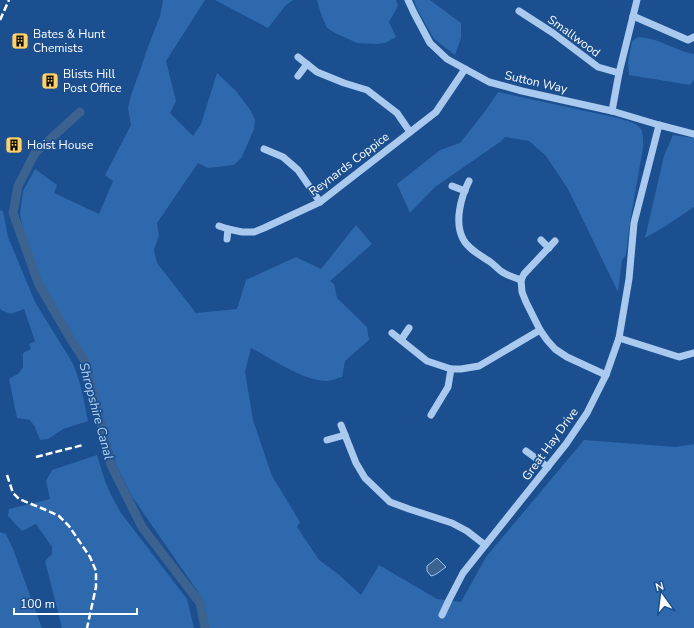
<svg xmlns="http://www.w3.org/2000/svg" width="694" height="628" font-family="'Nunito Sans',sans-serif">
<rect width="100%" height="100%" fill="#1b4f8f"/>
<!-- green -->
<g fill="#2e69ad">
<path d="M163,0H205L166,61L176,101L170,113L193,136L201,124L217,73L236,91L251,111L255,120L254,129L242,157L234,165L208,168L198,163L157,223L159,235L154,250L157,263L196,313L237,309L246,280L296,257L321,269L356,225L372,244L330,281L334,284L337,298L367,327L369,340L345,361L342,377C337,378 332,381 327,381C303,381 272,359 251,348L245,372L253,420L272,476L300,522L297,527L319,560L338,574L361,595L379,565L437,599L461,602L486,557L584,440L676,447L694,444V628H207L205,609L198,592L133,498L116,465L92,375L83,352L61,324L40,283L25,240L20,214L23,191L35,169L57,185L54,193L99,214L113,181L105,175L131,125L128,108L131,95L141,68L146,52L160,16Z"/>
<polygon points="215,0 293,0 285,6 268,28"/>
<polygon points="317,0 396,0 398,6 389,22 396,37 385,43 375,44 357,43 335,33 327,28 321,14"/>
<polygon points="414,0 430,0 461,23 461,38 455,55 434,39 417,9"/>
<path d="M639,37C649,38 660,41 670,46C678,49 685,53 694,54V80L690,85L629,75L628,62L632,41Z"/>
<path d="M498,92L618,118C640,125 644,124 643,148L630,222L626,255L622,260L618,292L568,189L546,156L529,141L505,137L500,142L435,187L410,213L397,184L440,150L460,143L486,110Z"/>
<polygon points="673,135 694,138 694,207 664,227 645,238 664,156"/>
<path d="M0,210L3,211L8,237L35,302L72,362C81,381 84,401 88,421L63,429L48,439L40,440L35,427L30,420L17,418L9,379L12,377L18,374L23,367V353L31,349L29,344L35,341L24,309L11,314L1,310L0,308Z"/>
<polygon points="97,455 105,481 112,497 121,513 187,599 194,628 62,628 45,561 52,554 52,547 36,524 22,531 8,516 9,509 50,499 46,481 52,470"/>
<polygon points="0,532 6,534 13,549 42,628 0,628"/>
</g>
<!-- water -->
<path fill="#3c6290" stroke="#9cc4f0" d="M437,558L446,567C441,570 437,575 431,576L427,571V566Z"/>
<g fill="none" stroke-linecap="round" stroke-linejoin="round">
<!-- canal -->
<polyline stroke="#3c6290" stroke-width="9" points="80,112 35,153 18,186 13,213 39,285 72,341 85,361 111,465 142,527 200,603 205,628"/>
<!-- minor -->
<g stroke="#a9c9ee" stroke-width="7">
<polyline points="408,0 414,13 430,43 447,59 489,82 522,91 612,111 659,125 694,134"/>
<polyline points="519,11 553,33 598,67 619,73"/>
<polyline points="633,16 688,40 694,37"/>
<polyline points="298,57 317,72 344,83 367,90 397,113 410,132"/>
<polyline points="298,76 307,64"/>
<polyline points="612,111 619,73 637,0"/>
<polyline points="264,149 283,157 298,170 320,202"/>
<path d="M469,181C461,197 454,222 463,239C468,249 480,255 489,261C494,264 498,270 504,273C509,276 516,278 521,280"/>
<polyline points="452,186 465,191"/>
<polyline points="219,226 228,229 242,232 254,232 264,228 320,202 436,112 465,69"/>
<polyline points="227,239 228,229"/>
<polyline points="541,240 549,248"/>
<polyline points="521,280 522,292 526,302 540,330 547,340 555,349 567,357 606,375"/>
<polyline points="521,280 524,274 555,241"/>
<polyline points="392,333 427,361 451,369 461,369 479,366 540,330"/>
<polyline points="619,338 679,357 694,353"/>
<polyline points="401,340 409,328"/>
<polyline points="431,415 448,387 451,369"/>
<polyline points="341,425 356,463 365,478 390,502 409,509 452,523 467,531 485,545"/>
<polyline points="327,440 345,435"/>
<polyline points="526,451 548,467"/>
<polyline points="442,615 449,600 463,573 566,444 587,413 606,375 619,338 629,279 634,223 659,125"/>
</g>
<!-- rail -->
<g stroke="#fff" stroke-width="2.5" stroke-dasharray="7 3" stroke-linecap="butt">
<polyline points="0,20 9,0"/>
<polyline points="36,457 83,445"/>
<polyline points="7,475 13,493 19,499 46,510 59,516 69,526 90,557 96,571 96,587 87,628"/>
</g>
</g>
<!-- icons -->
<defs>
<g id="building-square" transform="scale(0.9)"><rect x="-9" y="-9" width="18" height="18" rx="4" fill="#ffd166" stroke="#1b4f8f"/><path d="M-4-6H4V6H1V3H-1V6H-4ZM-2.5-4.3h1.7v1.8h-1.7ZM.8-4.3h1.7v1.8H.8ZM-2.5-1h1.7V.8h-1.7ZM.8-1h1.7V.8H.8Z" fill="#111"/></g>
</defs>
<g fill-rule="evenodd">
<use href="#building-square" x="20" y="41"/>
<use href="#building-square" x="50" y="81"/>
<use href="#building-square" x="14" y="145"/>
</g>
<g text-anchor="middle" stroke-width="3.5" stroke-linejoin="round" paint-order="stroke">
<!-- poi labels -->
<g font-size="12" fill="#fff" stroke="#1b4f8f" text-anchor="start">
<text x="33" y="38">Bates &amp; Hunt<tspan x="33" dy="14">Chemists</tspan></text>
<text x="63" y="78">Blists Hill<tspan x="63" dy="14">Post Office</tspan></text>
<text x="27" y="149">Hoist House</text>
</g>
<!-- street labels -->
<g font-size="12" fill="#fff" stroke="#1b4f8f">
<text transform="translate(574 36) rotate(36)" y="4">Smallwood</text>
<text transform="translate(536 82) rotate(13)" y="4">Sutton Way</text>
<text transform="translate(349 164) rotate(-37)" y="4">Reynards Coppice</text>
<text transform="translate(550 444) rotate(-54)" y="4">Great Hay Drive</text>
</g>
<!-- water labels -->
<g font-size="13" font-style="italic" fill="#b5d3f5" stroke="#1b4f8f">
<text transform="translate(97 411) rotate(75)" y="5">Shropshire Canal</text>
</g>
</g>
<!-- north arrow -->
<g transform="translate(662 596) rotate(346)" stroke="#1b4f8f" stroke-width="3" paint-order="stroke">
<path d="M0-3L7 15L0 10L-7 15Z" fill="#ffffff"/>
<text y="-6" font-size="11" font-weight="bold" text-anchor="middle" fill="#ffffff">N</text>
</g>
<!-- scale -->
<path d="M14 608v6h123v-6" fill="none" stroke="#ffffff" stroke-width="2"/>
<text x="20" y="608" font-size="12" fill="#ffffff" stroke="#1b4f8f" stroke-width="3" paint-order="stroke">100 m</text>
</svg>
